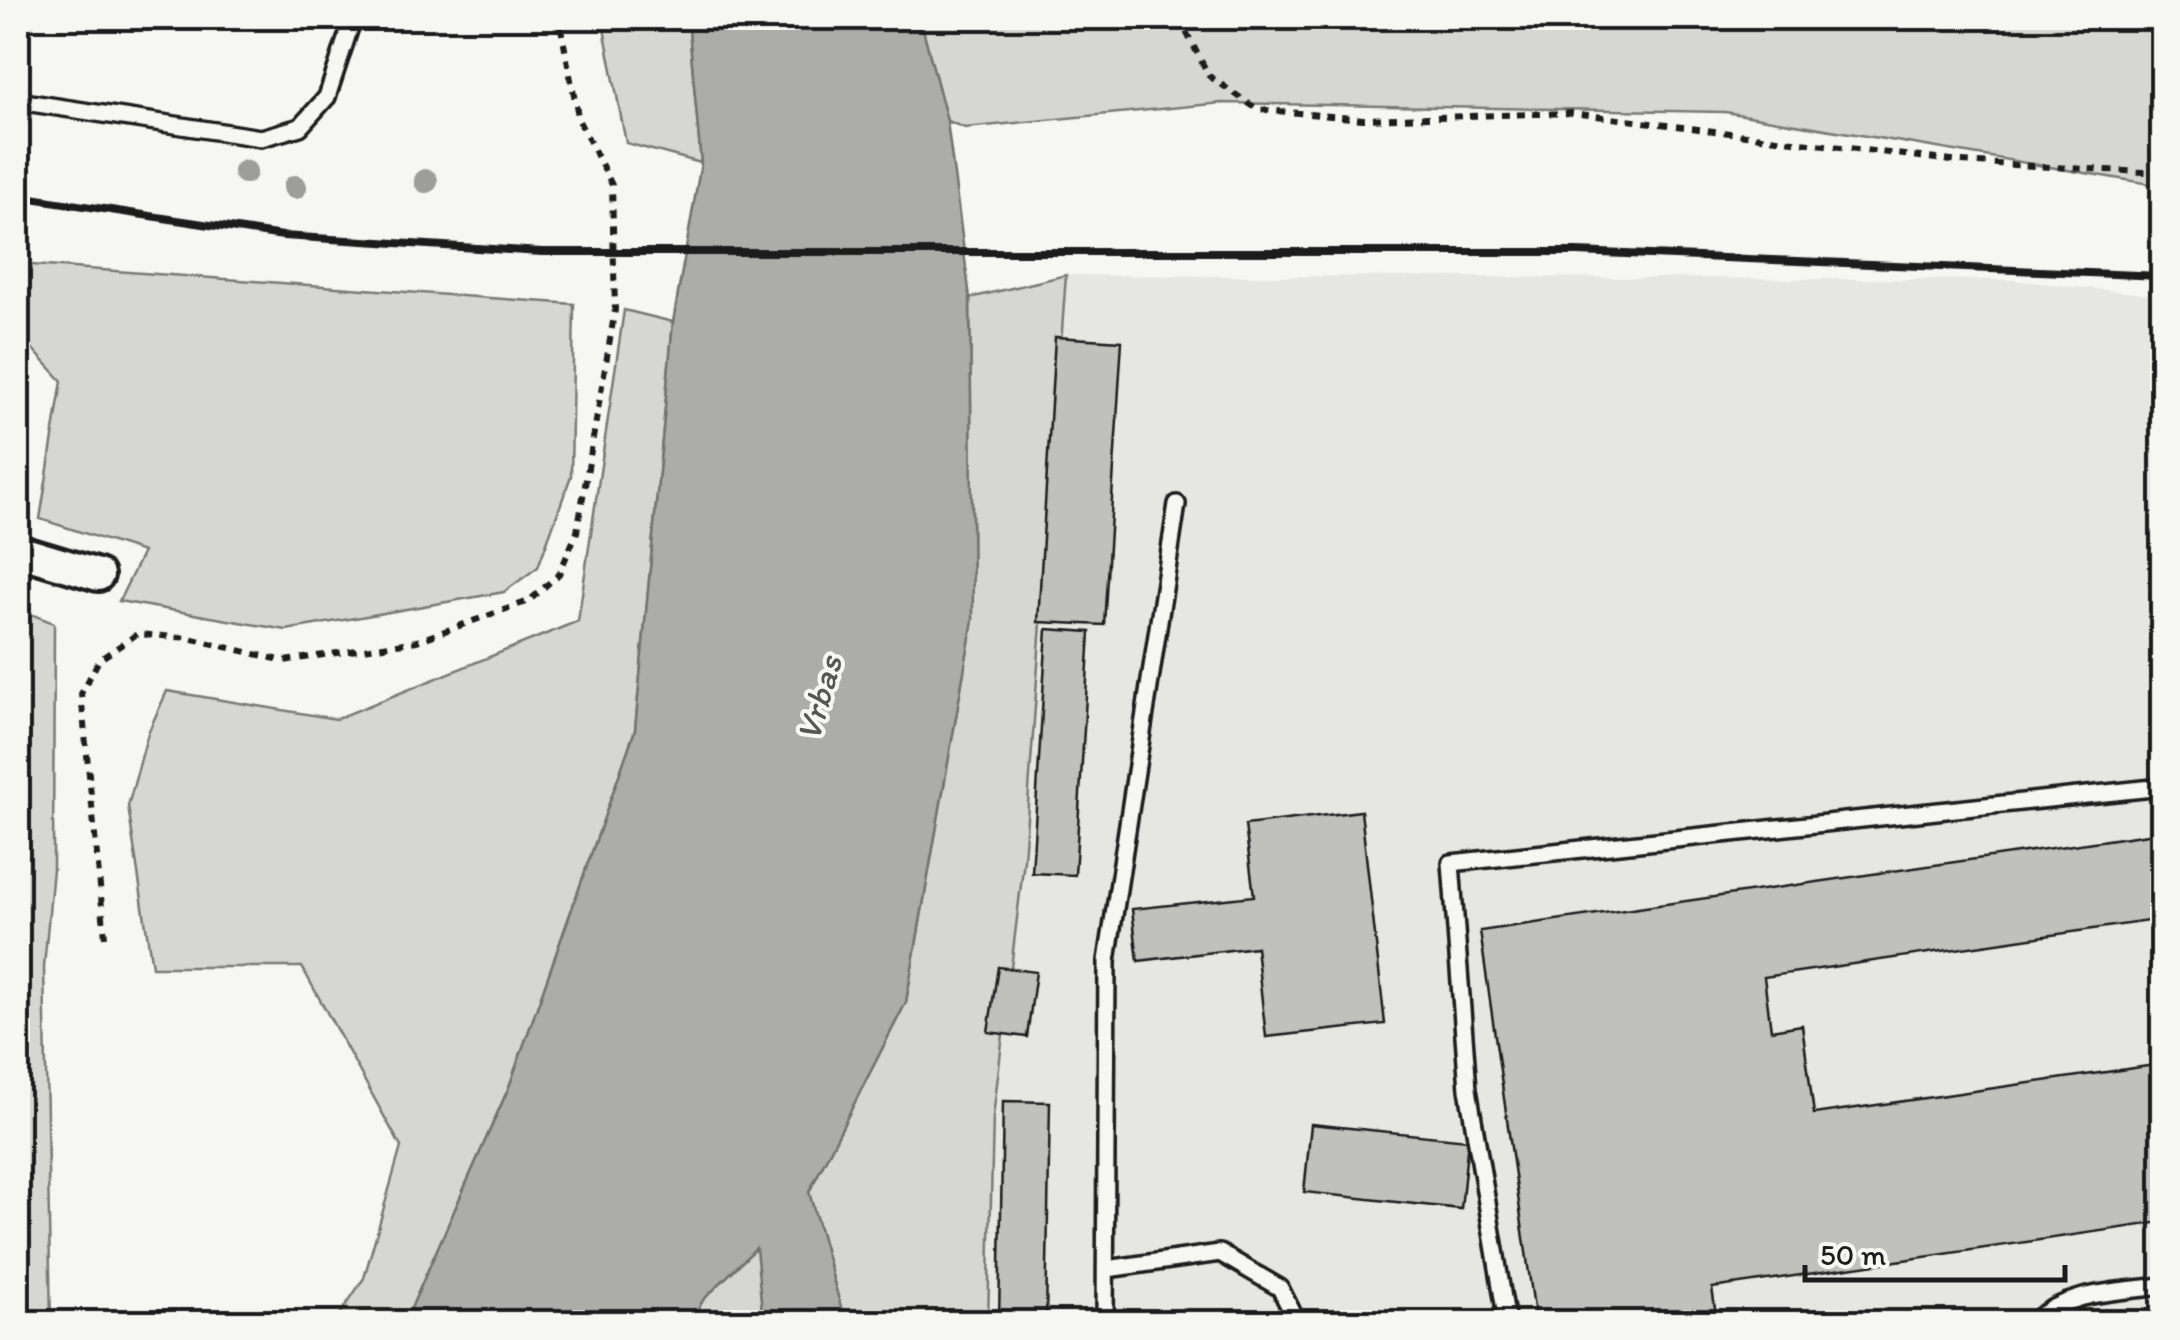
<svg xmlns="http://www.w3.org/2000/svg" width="2180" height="1340" font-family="Itim,sans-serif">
<rect width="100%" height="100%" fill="#f6f6f2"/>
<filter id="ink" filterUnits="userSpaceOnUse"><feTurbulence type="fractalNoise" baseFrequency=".01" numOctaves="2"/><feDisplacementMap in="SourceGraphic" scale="20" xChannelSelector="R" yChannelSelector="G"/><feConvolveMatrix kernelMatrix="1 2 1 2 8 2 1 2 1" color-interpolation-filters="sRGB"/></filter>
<g filter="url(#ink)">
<!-- built -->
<polygon fill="#e6e6e2" points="1066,275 2012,280 2162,296 2162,1322 988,1322 993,1117 1024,860"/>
<!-- green -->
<g fill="#d6d6d2" stroke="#797977" stroke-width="2.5">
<polygon points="602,18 688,18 701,163 626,143"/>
<polygon points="920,18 2162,18 2162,186 1725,112 1222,103 965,128 947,121"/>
<polygon points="18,264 574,304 571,476 538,567 504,592 286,630 119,601 143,552 40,519 62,381 18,333"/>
<polygon points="1066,275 1024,860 993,1117 988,1322 845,1322 809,1192 906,1002 973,620 970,298"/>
<polygon points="624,310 673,322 635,730 509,1087 405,1322 335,1322 364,1278 401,1147 302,967 152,967 128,806 148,733 167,691 336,719 578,621"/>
<polygon points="18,609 54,623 53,869 44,967 51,1322 18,1322"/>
<polygon points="757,1247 763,1322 691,1322 703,1300"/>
</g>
<!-- water -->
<polygon fill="#acaca9" stroke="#727271" stroke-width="2.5" points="688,18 920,18 947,121 970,298 973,620 906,1002 809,1192 845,1322 763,1322 756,1248 703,1300 691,1322 405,1322 509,1087 635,730 673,322 701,163"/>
<!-- building -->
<g fill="#c0c0bd" stroke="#1c1c1c" stroke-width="2.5">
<polygon points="1055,337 1122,341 1104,625 1038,622"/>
<polygon points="1047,629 1090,632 1075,875 1032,873"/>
<polygon points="1361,811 1385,1024 1266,1037 1256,947 1138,961 1132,909 1254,896 1245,825"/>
<polygon points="2162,832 2162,919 1764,977 1771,1030 1802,1025 1814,1114 2162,1064 2162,1222 1712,1288 1717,1322 1536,1322 1480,931"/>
<polygon points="998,967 1036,972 1027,1037 988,1032"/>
<polygon points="1003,1101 1050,1102 1046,1322 999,1322"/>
<polygon points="1311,1124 1468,1140 1461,1209 1304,1192"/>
</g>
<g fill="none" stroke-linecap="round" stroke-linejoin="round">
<!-- service casing -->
<g stroke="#1c1c1c" stroke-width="22">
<g id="service">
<polyline points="18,34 23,18"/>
<polyline points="18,101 261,138 300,127 327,97 353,18"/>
<polyline points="1107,1269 1220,1253 1280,1288 1297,1322"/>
<polyline points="1105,1322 1107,961 1177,504"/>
<polyline points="1507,1322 1468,1089 1451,863 2162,787"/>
<path d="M2033,1322C2069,1291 2117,1292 2162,1286"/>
</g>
</g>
<!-- minor casing -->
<g stroke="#1c1c1c" stroke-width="38">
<polyline id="minor" points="18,551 98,575"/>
</g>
<!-- path -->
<g stroke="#1c1c1c" stroke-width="6" stroke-dasharray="8 8" stroke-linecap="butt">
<polyline points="1179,18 1209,76 1257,109 1363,119 1572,113 1960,162 2162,173"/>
<polyline points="105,937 81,694 99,660 137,634 189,638 284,661 417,641 529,601 559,574 577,532 615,310 612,185 579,121 559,18"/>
</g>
<!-- service -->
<use href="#service" stroke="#f6f6f2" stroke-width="15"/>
<!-- minor -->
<use href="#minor" stroke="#f6f6f2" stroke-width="30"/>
<!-- rail -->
<polyline stroke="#1c1c1c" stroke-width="8" points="18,196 283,236 542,252 1577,252 2162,276"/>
</g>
<!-- trees -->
<g fill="#9d9d9b">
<circle cx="245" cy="172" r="12"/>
<circle cx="426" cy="181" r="12"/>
<circle cx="295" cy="187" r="12"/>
</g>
</g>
<g text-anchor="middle" stroke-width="8" stroke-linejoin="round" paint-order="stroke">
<!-- water labels -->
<g font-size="35" font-style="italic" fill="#565654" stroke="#f6f6f2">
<text transform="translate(819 698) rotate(-74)" y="12">Vrbas</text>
</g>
</g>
<!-- margin -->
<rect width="2180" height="1340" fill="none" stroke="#f6f6f2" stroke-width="60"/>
<rect x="30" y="30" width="2120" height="1280" fill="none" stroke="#1c1c1c" stroke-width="4" filter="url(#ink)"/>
<!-- scale -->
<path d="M1805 1265v15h260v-15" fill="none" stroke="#1c1c1c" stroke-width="5"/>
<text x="1820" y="1265" font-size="30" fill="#1c1c1c" stroke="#f6f6f2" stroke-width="8" paint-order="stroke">50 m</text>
</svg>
